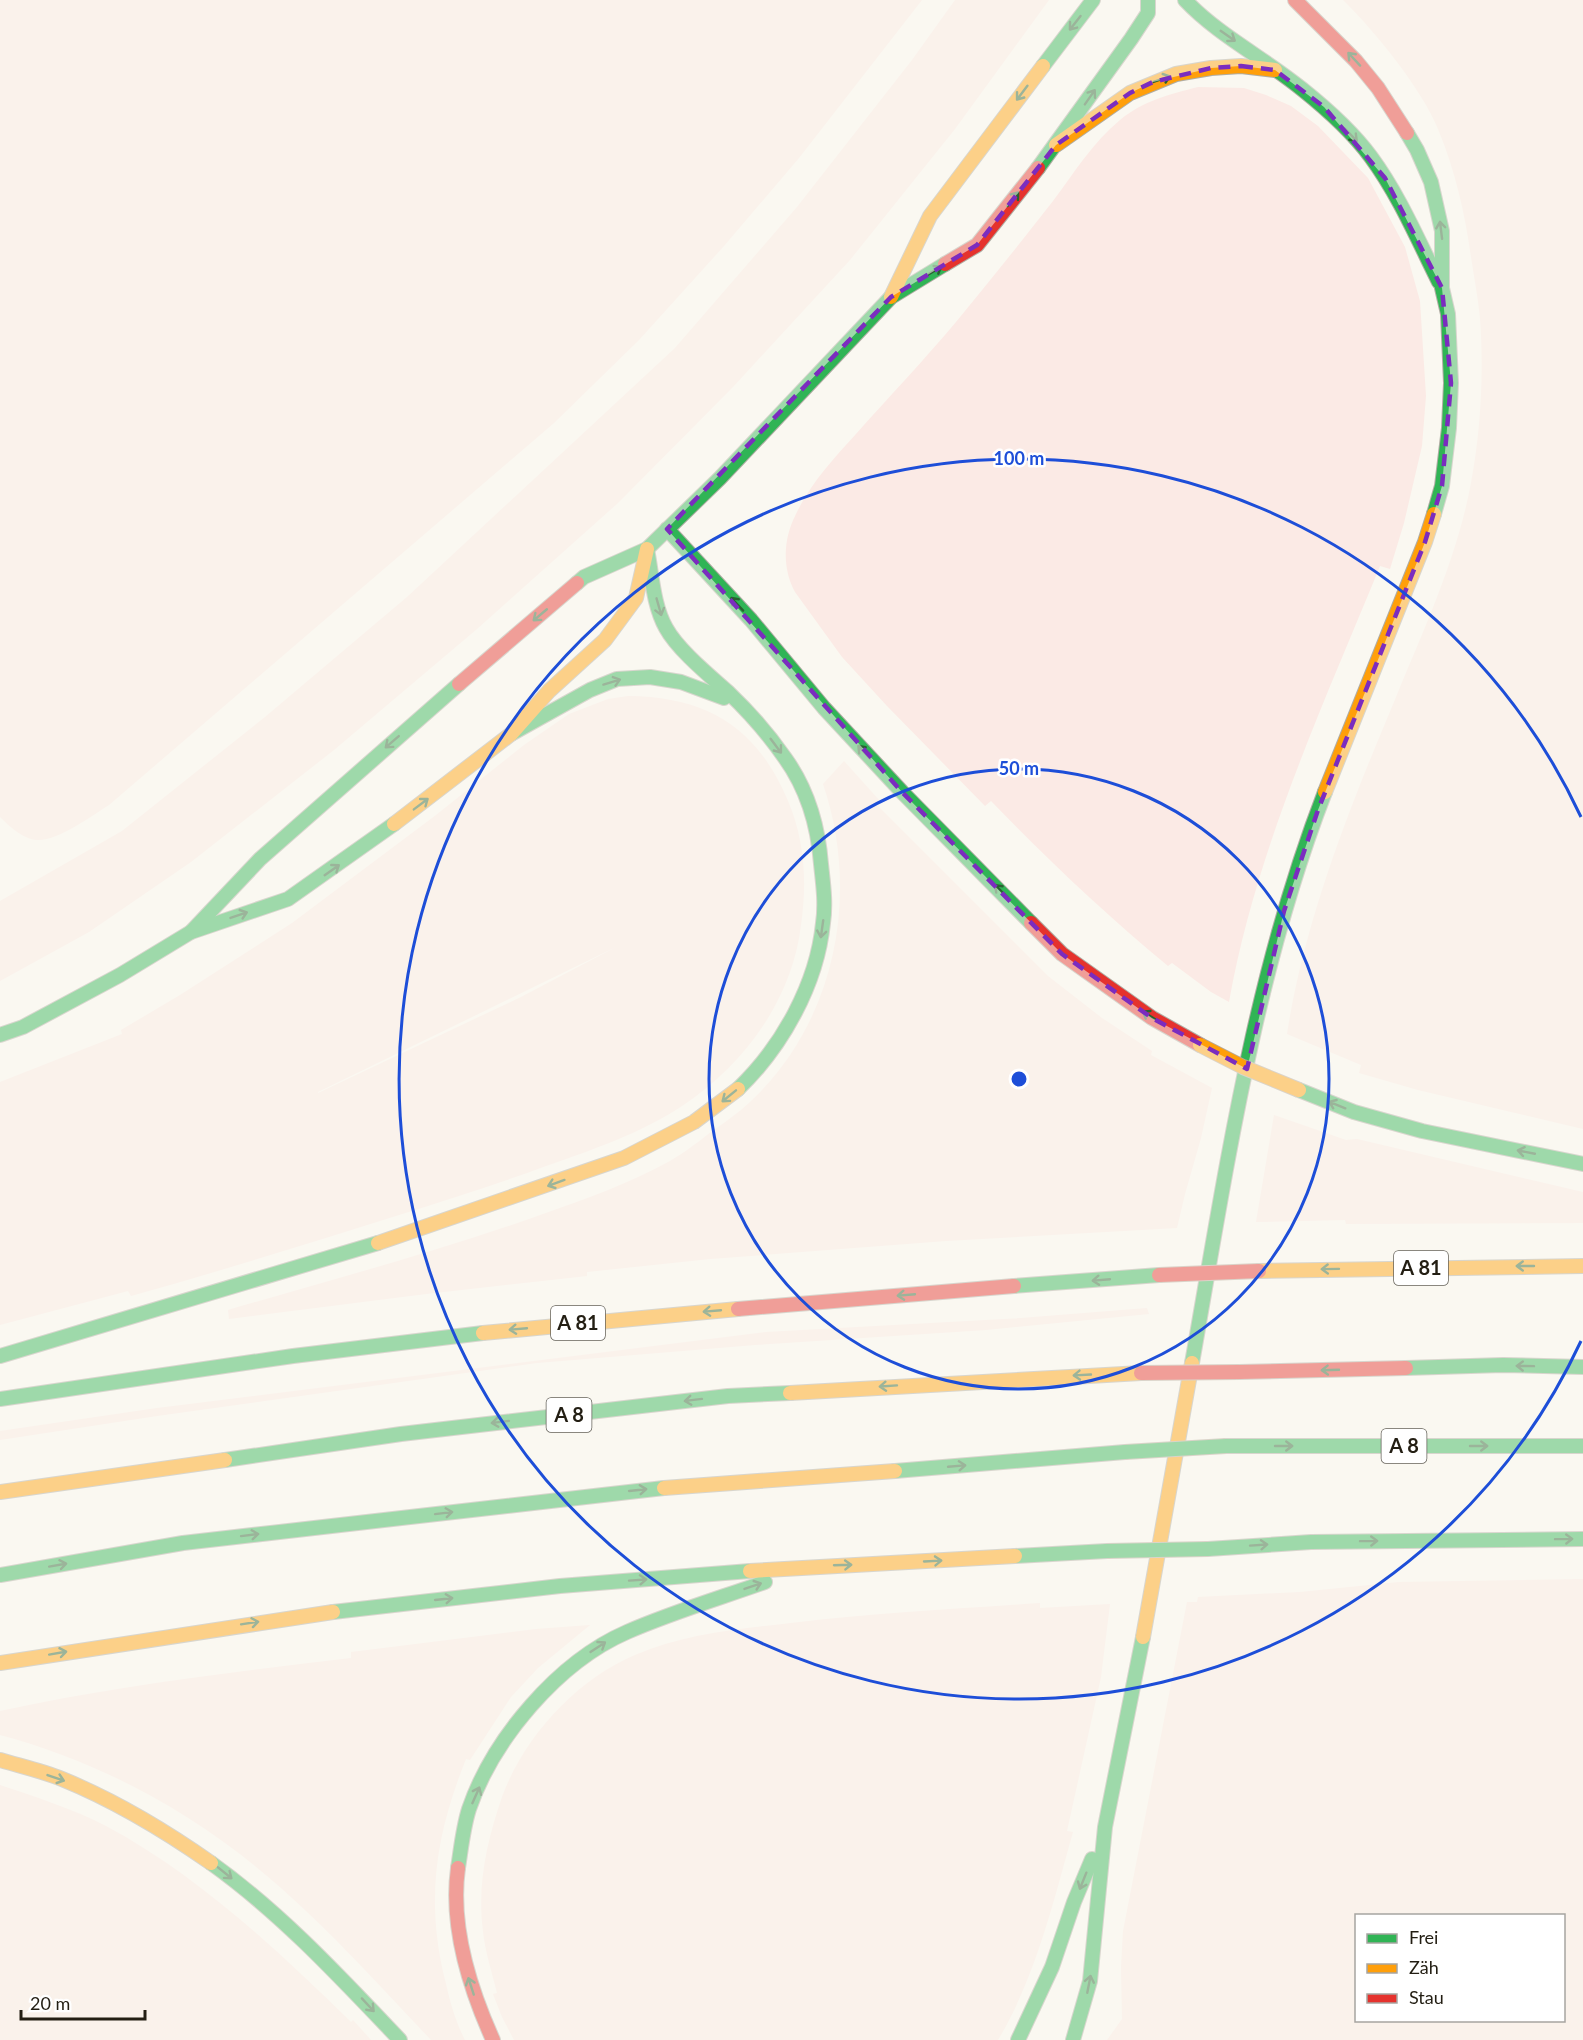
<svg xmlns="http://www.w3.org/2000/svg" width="1583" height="2040" font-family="Lato,sans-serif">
<rect width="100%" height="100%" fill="#faf8f1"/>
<!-- green -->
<g fill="#fbeae5" fill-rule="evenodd">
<path d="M0,0H922L799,158L724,246L639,340L554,423L109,805C91,816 52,846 31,839C19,835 9,826 0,817Z"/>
<polygon points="955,0 1049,0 955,129 850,260 733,387 618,503 477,629 334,750 191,862 89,932 0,981 0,901 122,831 265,717 407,597 675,348 797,207 912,60"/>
<path d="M1343,0H1583V1129L1418,1090L1359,1073L1361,1065L1287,1034C1305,919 1349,809 1394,702C1423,631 1457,559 1471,483C1481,429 1484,372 1480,318C1478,297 1474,277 1471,257C1465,213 1455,170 1438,129C1422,89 1374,30 1343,0Z"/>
<path d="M1198,87L1244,88L1266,95L1291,106L1318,126L1368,178L1405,247L1420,301L1426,396L1422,446L1404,523L1390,569L1380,566C1322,708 1256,850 1229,1002L1211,992L1172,963L1168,966C1106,915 1047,859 991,801L985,806L887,706L842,657L795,592C782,568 783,539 796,514C810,484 834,458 856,434C889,397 924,360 956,322C989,282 1021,242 1053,201C1074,173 1093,142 1120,120C1143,101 1170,94 1198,87Z"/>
<path d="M628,696C707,697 757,727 788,801C805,841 807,883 801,925C792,1000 744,1065 682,1106C641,1133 592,1150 546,1166C498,1184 449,1199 399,1215C310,1243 221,1271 131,1296L128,1291L0,1325V1082L122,1034L121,1030L180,995L292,923L436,815L524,745L569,714L608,699ZM616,947L521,997L318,1093V1092Z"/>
<path d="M844,761L880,801L877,805L1048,976L1102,1018L1152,1051L1151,1055L1212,1088L1201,1138L1185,1194L1177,1228L946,1241L710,1259L587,1272V1276L426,1294L229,1319L228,1310C334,1279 440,1251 543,1214C586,1199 630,1183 670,1161C684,1153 698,1142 711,1132C721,1125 731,1118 741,1110C834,1031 862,898 823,784Z"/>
<polygon points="1274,1115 1346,1140 1357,1139 1583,1192 1583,1223 1346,1224 1345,1220 1256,1222"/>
<polygon points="1147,1308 1149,1314 986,1330 755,1345 537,1363 157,1416 0,1440 0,1431 157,1408 766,1332 1021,1318"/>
<path d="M1583,1579V2040H1107L1122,2019L1121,1967L1123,1931L1187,1602H1197L1198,1597L1300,1592L1399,1582ZM1356,1916H1564V2020H1356Z"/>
<path d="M1040,1603V1608L1110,1604L1101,1677L1067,1831L1073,1832C1053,1903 1036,1976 998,2040H514L502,2017L493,1994L497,1993C492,1972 485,1952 483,1931C477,1884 487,1841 502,1797C524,1737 576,1680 635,1655C684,1634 739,1629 791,1623C873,1613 956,1609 1040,1603Z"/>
<path d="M590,1625L538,1668L511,1697L470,1760L466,1759C435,1836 425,1903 446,1984C450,2002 456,2023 465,2040H431C382,1988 334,1935 281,1888C200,1816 105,1763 0,1735V1711C115,1686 233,1672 351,1658V1652L536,1629Z"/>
<path d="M0,1785C36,1797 73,1809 106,1826C199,1876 276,1949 351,2022L353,2020L371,2040H0Z"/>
</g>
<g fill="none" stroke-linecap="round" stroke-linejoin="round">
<!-- fast casing -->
<g stroke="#b0ada4" stroke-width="16">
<g id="fast">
<path d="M1185,0C1218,35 1264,58 1302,89C1327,109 1352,131 1371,157C1399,195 1418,240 1439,282"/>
<polyline points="1043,66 1093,0"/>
<polyline points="1407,133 1417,150 1431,182 1442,231 1442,288 1448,314 1451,383 1449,428 1442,486 1434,514"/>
<polyline points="1038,168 1131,39 1148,13 1148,0"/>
<polyline points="667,529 751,620 824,708 902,792 1031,923"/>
<path d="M647,549C652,574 653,605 666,628C678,650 710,676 729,693C750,713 769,735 785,758C808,790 818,825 821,864C823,883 826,903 823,923C817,984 782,1047 738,1089"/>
<polyline points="577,583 584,577 647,549 720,478 891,297 945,264"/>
<polyline points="511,734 590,690 617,679 650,677 681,682 724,698"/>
<polyline points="191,932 260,859 459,684"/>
<polyline points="0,1035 23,1027 120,975 191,932 288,899 394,824"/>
<polyline points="1299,1090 1354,1112 1422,1131 1583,1164"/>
<polyline points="1014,1286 1159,1275"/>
<polyline points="0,1356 378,1243"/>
<path d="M1192,1363C1226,1171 1254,975 1325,792"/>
<polyline points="1406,1368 1503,1365 1583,1367"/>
<polyline points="0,1399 293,1356 483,1333"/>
<polyline points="1226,1446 1583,1446"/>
<polyline points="225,1460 401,1434 728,1396 790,1393"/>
<polyline points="895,1471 1125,1452"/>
<polyline points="1208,1549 1311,1542 1583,1539"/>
<polyline points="1015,1556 1107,1551"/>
<polyline points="0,1575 183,1543 664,1488"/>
<polyline points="333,1612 560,1586 750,1571"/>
<path d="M211,1863C281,1913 341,1978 400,2040"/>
<path d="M458,1868C461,1849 463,1828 469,1809C493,1739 558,1662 627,1632C670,1613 720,1598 765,1582"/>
<polyline points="1018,2040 1052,1967 1074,1902 1092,1859"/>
<polyline points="1073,2040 1090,1981 1105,1827 1143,1637"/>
</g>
</g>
<!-- slow casing -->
<g stroke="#b0ada4" stroke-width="16">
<g id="slow">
<polyline points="1056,145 1130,93 1176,74 1211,68 1241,66 1275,70"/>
<polyline points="891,297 930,216 1043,66"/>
<polyline points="1325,792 1425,542 1434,514"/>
<polyline points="394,824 511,734 549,691 605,640 636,598 647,549"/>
<polyline points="378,1243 624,1158 694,1122 738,1089"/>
<polyline points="1259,1271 1583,1266"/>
<polyline points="483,1333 738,1309"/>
<polyline points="790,1393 1141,1373"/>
<polyline points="664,1488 895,1471"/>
<polyline points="0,1492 225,1460"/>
<polyline points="750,1571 1015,1556"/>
<polyline points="1143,1637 1192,1363"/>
<polyline points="0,1663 333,1612"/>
<path d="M0,1760C20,1766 42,1771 62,1779C116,1801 164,1830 211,1863"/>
</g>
</g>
<!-- jam casing -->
<g stroke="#b0ada4" stroke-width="16">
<g id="jam">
<polyline points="1295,0 1356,61 1378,88 1407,133"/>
<polyline points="945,264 977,245 1038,168"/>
<polyline points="459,684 577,583"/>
<polyline points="1031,923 1062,954 1152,1018 1200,1045"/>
<polyline points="738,1309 1014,1286"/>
<polyline points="1239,1372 1406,1368"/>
<path d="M458,1868C450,1926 469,1987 493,2040"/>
</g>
</g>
<!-- fast -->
<use href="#fast" stroke="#30b455" stroke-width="14"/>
<!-- slow -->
<use href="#slow" stroke="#ff9f0a" stroke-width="14"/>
<!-- jam -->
<use href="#jam" stroke="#e5322d" stroke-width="14"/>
<!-- fast-bridge casing -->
<g stroke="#b5a89a" stroke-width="16" stroke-linecap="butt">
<g id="fast-bridge">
<polyline points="1125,1452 1226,1446"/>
<polyline points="1107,1551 1208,1549"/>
</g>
</g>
<!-- slow-bridge casing -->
<g stroke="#b5a89a" stroke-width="16" stroke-linecap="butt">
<polyline id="slow-bridge" points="1200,1045 1243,1067 1299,1090"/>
</g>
<!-- jam-bridge casing -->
<g stroke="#b5a89a" stroke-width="16" stroke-linecap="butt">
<g id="jam-bridge">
<polyline points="1159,1275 1259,1271"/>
<polyline points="1141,1373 1239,1372"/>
</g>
</g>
<!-- fast-bridge -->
<use href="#fast-bridge" stroke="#30b455" stroke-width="14"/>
<!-- slow-bridge -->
<use href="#slow-bridge" stroke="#ff9f0a" stroke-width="14"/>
<!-- jam-bridge -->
<use href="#jam-bridge" stroke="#e5322d" stroke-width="14"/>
</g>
<!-- one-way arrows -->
<defs><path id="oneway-shaft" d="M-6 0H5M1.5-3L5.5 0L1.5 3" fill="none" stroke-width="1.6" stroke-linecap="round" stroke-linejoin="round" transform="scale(1.5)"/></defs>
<g stroke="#296231">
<use href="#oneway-shaft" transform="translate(1075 23) rotate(128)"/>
<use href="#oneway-shaft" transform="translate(1228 36) rotate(35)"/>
<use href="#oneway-shaft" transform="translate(1354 59) rotate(-133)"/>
<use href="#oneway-shaft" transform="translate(1162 79) rotate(-19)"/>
<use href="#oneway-shaft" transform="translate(1022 93) rotate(127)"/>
<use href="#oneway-shaft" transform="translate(1090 97) rotate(-55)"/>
<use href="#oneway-shaft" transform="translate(1351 135) rotate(46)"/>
<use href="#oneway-shaft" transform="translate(1013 199) rotate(-52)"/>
<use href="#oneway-shaft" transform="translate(1441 230) rotate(-97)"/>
<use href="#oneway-shaft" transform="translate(934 271) rotate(-31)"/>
<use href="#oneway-shaft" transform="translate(737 604) rotate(-133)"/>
<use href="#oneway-shaft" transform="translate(659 607) rotate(74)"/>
<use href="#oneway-shaft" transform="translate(540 615) rotate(140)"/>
<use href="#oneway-shaft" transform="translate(612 682) rotate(-17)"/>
<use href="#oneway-shaft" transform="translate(392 742) rotate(139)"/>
<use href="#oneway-shaft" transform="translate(776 746) rotate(53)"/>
<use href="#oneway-shaft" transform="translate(864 752) rotate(-133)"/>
<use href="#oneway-shaft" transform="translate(421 804) rotate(-37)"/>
<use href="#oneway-shaft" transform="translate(332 870) rotate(-35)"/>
<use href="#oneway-shaft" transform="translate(1001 891) rotate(-135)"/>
<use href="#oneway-shaft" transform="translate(239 915) rotate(-19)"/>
<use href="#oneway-shaft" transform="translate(822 929) rotate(98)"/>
<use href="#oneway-shaft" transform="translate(1150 1016) rotate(-148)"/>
<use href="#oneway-shaft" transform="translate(729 1096) rotate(141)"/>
<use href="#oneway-shaft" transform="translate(1337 1105) rotate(-158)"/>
<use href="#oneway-shaft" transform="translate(1526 1152) rotate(-169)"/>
<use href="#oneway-shaft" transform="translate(556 1183) rotate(160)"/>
<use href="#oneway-shaft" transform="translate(1525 1266) rotate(-180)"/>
<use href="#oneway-shaft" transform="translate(1330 1269) rotate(179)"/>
<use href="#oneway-shaft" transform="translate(1101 1280) rotate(175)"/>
<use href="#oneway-shaft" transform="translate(906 1295) rotate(175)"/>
<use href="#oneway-shaft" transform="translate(712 1311) rotate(175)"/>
<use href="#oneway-shaft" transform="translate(518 1329) rotate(175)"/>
<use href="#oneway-shaft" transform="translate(1525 1366) rotate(-179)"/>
<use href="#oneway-shaft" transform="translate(1330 1370) rotate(178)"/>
<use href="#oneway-shaft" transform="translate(1082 1375) rotate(177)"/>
<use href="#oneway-shaft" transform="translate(888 1386) rotate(176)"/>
<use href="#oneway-shaft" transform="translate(693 1400) rotate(173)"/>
<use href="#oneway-shaft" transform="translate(500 1422) rotate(173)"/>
<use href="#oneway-shaft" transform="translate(1284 1446)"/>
<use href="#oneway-shaft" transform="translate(1479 1446)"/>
<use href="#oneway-shaft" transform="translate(957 1466) rotate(-5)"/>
<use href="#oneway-shaft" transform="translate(638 1490) rotate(-6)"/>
<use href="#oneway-shaft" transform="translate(444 1513) rotate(-7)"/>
<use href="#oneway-shaft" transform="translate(250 1535) rotate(-7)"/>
<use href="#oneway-shaft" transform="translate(1564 1539) rotate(-1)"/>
<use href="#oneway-shaft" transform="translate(1369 1541) rotate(-1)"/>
<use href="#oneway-shaft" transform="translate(1259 1545) rotate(-4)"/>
<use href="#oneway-shaft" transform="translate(933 1561) rotate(-3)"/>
<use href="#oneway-shaft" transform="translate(58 1565) rotate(-10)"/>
<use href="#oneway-shaft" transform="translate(843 1565) rotate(-2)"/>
<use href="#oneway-shaft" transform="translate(638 1580) rotate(-4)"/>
<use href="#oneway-shaft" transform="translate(753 1586) rotate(-19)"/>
<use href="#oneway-shaft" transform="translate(444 1599) rotate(-6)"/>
<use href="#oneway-shaft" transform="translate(250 1623) rotate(-9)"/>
<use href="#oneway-shaft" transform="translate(598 1647) rotate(-33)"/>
<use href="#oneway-shaft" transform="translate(58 1653) rotate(-10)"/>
<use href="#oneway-shaft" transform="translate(56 1778) rotate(19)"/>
<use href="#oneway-shaft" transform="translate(476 1795) rotate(-66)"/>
<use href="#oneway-shaft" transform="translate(225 1873) rotate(39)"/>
<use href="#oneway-shaft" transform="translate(1083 1881) rotate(112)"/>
<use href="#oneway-shaft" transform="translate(1089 1984) rotate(-79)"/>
<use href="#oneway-shaft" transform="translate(471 1986) rotate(-108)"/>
<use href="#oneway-shaft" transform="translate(368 2005) rotate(47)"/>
</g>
<!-- marked area -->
<path d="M0 0H1583V2040H0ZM1241,66L1275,70L1324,107L1385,178L1442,288L1451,383L1442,486L1425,542L1318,810L1284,911L1247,1069L1152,1018L1062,954L902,792L667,529L891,297L977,245L1056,145L1130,93L1153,82L1211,68Z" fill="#faf8f1" fill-opacity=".55" fill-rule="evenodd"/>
<path fill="none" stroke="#7b2cbf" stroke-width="4.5" stroke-dasharray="12 8" stroke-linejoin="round" d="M1241,66L1275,70L1324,107L1385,178L1442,288L1451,383L1442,486L1425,542L1318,810L1284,911L1247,1069L1152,1018L1062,954L902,792L667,529L891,297L977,245L1056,145L1130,93L1153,82L1211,68Z"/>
<!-- distance rings -->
<g fill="none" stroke="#1d4ed8" stroke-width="3">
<circle cx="1019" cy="1079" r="310"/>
<path d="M1581 1341A620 620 0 1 1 1581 817"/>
</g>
<g text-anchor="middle" stroke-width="5" stroke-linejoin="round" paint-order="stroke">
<!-- shield labels -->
<g fill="#fff" stroke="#65625a" stroke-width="1.5">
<rect x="1394" y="1251" width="54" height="34" rx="4.5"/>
<rect x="551" y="1306" width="54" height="34" rx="4.5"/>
<rect x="546.5" y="1398" width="45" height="34" rx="4.5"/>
<rect x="1381.5" y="1429" width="45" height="34" rx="4.5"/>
</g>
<g font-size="20" font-weight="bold" fill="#231e13">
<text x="1421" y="1275">A 81</text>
<text x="578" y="1330">A 81</text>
<text x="569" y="1422">A 8</text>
<text x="1404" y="1453">A 8</text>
</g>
</g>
<circle cx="1019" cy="1079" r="9" fill="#1d4ed8" stroke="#fff" stroke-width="3"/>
<g font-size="18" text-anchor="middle" font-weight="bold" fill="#1d4ed8" stroke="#fff" stroke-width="5" stroke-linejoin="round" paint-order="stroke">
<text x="1019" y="465">100 m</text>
<text x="1019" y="775">50 m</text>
</g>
<!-- legend -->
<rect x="1355" y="1914" width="210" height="108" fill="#ffffff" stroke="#a7a5a1" stroke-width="1.5"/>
<rect x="1367" y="1934" width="30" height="9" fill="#30b455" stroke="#a7a5a1" stroke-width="1.5"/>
<text x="1409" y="1944" font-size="18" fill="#231e13">Frei</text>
<rect x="1367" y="1964" width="30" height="9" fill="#ff9f0a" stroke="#a7a5a1" stroke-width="1.5"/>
<text x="1409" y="1974" font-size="18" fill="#231e13">Zäh</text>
<rect x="1367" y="1994" width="30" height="9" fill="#e5322d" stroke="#a7a5a1" stroke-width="1.5"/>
<text x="1409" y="2004" font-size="18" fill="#231e13">Stau</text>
<!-- scale -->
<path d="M21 2010v9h124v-9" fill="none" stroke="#231e13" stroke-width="3"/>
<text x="30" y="2010" font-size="18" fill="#231e13" stroke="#ffffff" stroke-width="4.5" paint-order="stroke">20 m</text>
</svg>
